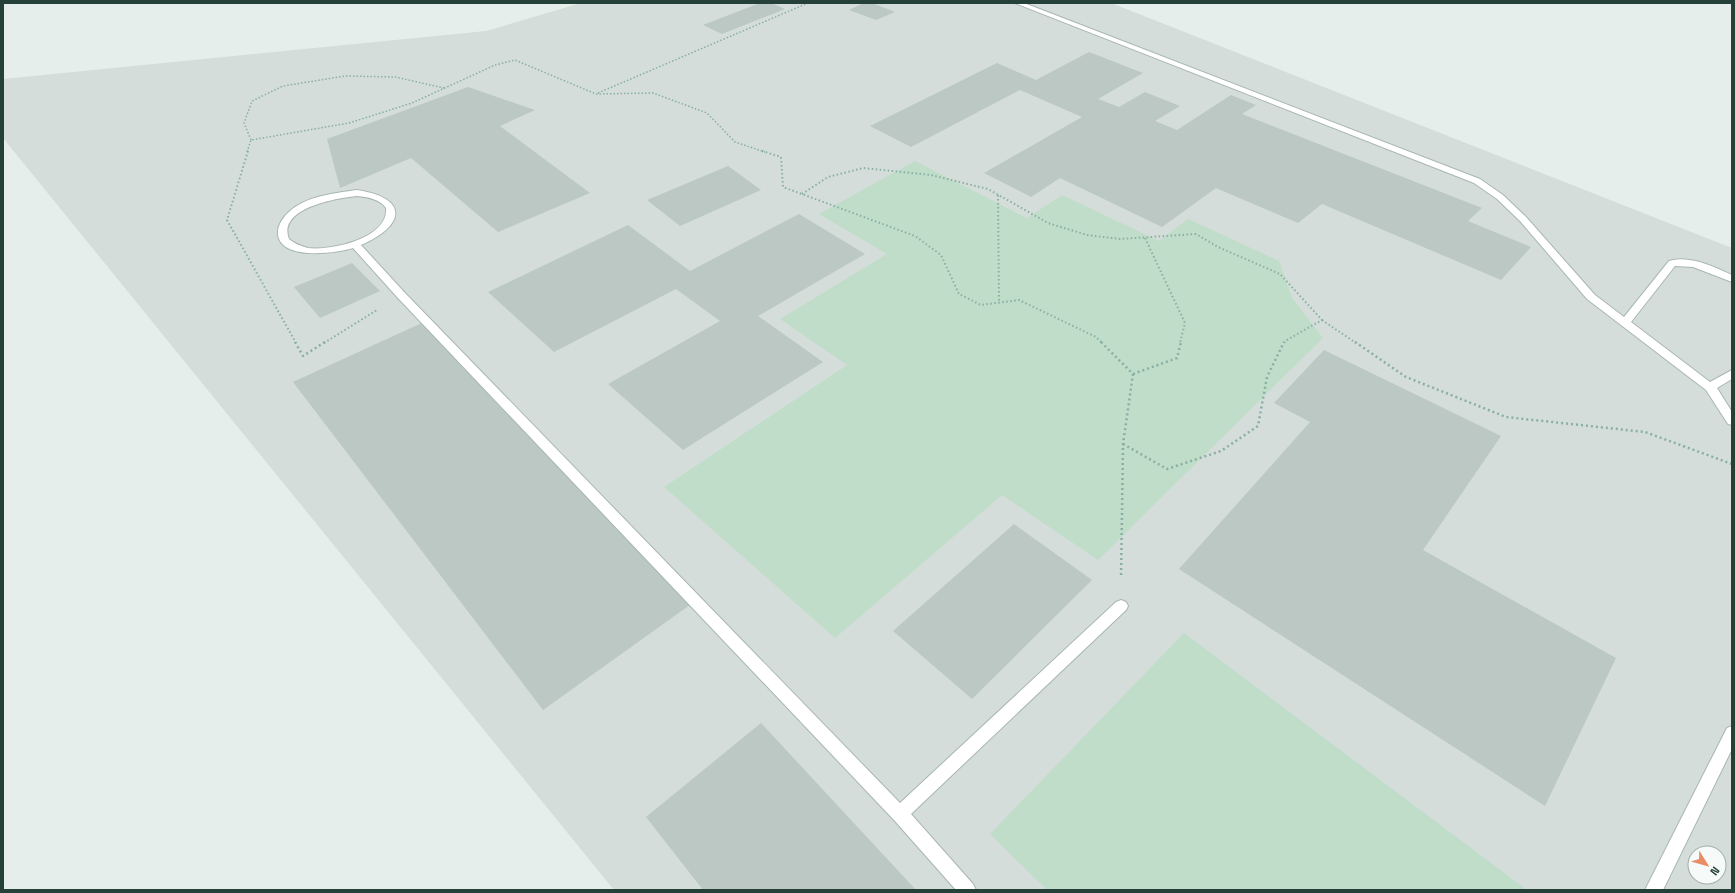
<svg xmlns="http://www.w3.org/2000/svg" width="1735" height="893" font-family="'Space Grotesk',sans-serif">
<rect width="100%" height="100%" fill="#e5eeea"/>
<!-- built -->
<path fill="#d4ddd9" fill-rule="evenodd" d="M581,3H1111L1732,248V890H614L3,138V79L486,31ZM1695,853H1719V877H1695Z"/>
<!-- green -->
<g fill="#c0ddc9">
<polygon points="915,161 1027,218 1062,195 1159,241 1188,219 1279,261 1292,298 1323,338 1098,560 1002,495 835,638 664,487 847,365 780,319 887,254 819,214"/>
<polygon points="1184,633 1527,890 1047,890 990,834"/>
</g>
<!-- building -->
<g fill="#bbc8c3">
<polygon points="760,3 771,3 785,9 722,34 703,25"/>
<polygon points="864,3 872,3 895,12 876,20 849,10"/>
<polygon points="1089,52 1143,73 1098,99 1119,107 1145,92 1180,106 1155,121 1177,130 1231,95 1256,105 1242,114 1482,208 1468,221 1531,247 1501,280 1322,204 1298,223 1216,188 1162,227 1060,178 1031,197 984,173 1082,117 1020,90 911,147 870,126 997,63 1036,80"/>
<polygon points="468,87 535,110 500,126 590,193 498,232 411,158 340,188 327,139"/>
<polygon points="728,166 761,190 680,226 647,200"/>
<polygon points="799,214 865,254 758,316 823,362 683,450 608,384 720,321 676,289 554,352 488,292 628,225 690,271"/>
<polygon points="352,263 380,291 320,318 294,287"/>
<polygon points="424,322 694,602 543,710 293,382"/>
<polygon points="1324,350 1501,436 1423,550 1616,658 1545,806 1179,569 1310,422 1274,403"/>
<polygon points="1014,524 1092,580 972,699 893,631"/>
<polygon points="761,723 916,890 703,890 646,817"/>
</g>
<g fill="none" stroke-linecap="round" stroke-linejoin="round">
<!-- service casing -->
<g stroke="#a8b6b1" stroke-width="2">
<g id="service">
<path d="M1015,3H1024L1480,179L1503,195L1526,217L1595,295L1624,317L1669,261C1690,255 1712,266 1732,275V282L1693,267L1675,266L1631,322L1710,382L1732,370V379L1717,388L1732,412V425L1728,424L1706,390L1587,299L1520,221L1497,199L1474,183Z"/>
<path d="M357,190C410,198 405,226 361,245L405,293L900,803L1116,602L1121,600L1126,602L1128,606L1126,610L911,814L973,884L976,890H956L894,820L397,297L353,248C337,253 282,261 278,235C277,226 283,217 290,211C307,196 335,193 357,190ZM357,196C367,197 380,199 386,208C389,238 331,251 308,248C301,246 295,244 289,239C277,208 337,198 357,196Z"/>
<polygon points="1732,726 1732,749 1663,890 1645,890 1727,728"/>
</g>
</g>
<!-- path-far2 -->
<g stroke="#88afa4" stroke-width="1.5" stroke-dasharray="1.5 2" stroke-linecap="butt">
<polyline points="598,93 808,3"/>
<polyline points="251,140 244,123 252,101 283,86 345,76 395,77 444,88"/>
<polyline points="247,152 251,140 349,123 412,103 495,65 515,60 596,94 653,93 707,113 735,142 765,152"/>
</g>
<!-- path-far1 -->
<g stroke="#88afa4" stroke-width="2" stroke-dasharray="1.5 2.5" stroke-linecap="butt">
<polyline points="248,151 227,220 296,343"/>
<polyline points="762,151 781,157 783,187 915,236 941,255 959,294 981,305 1019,300 1096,337 1102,343"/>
<polyline points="802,194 828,177 863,168 931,175 988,189 1048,223 1087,235 1120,239 1196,234 1218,247 1280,274 1322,320 1285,341 1284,343"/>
<polyline points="998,195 999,302"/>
<polyline points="1145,238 1185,323 1180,343"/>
<polyline points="1322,320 1356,343"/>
<polyline points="324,343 377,310"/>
</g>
<!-- path -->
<g stroke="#88afa4" stroke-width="2.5" stroke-dasharray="2 3" stroke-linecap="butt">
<polyline points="295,342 303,356 325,342"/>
<polyline points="1101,342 1133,374 1123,444 1121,578"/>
<polyline points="1355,342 1406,377 1506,417 1645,432 1732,464"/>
<polyline points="1133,374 1177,358 1181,342"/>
<polyline points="1123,444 1167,469 1221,451 1258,426 1267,377 1284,342"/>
</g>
<!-- service -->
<use href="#service" fill="#fff" fill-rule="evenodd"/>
</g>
<!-- border -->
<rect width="1735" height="893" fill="none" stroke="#253f39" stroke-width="8"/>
<!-- north arrow -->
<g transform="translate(1707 865) rotate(127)"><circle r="19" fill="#f6faf8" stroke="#a2afac"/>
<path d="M0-3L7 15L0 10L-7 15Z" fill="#e98d68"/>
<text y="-6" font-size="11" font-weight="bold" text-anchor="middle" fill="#253f39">N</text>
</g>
</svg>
